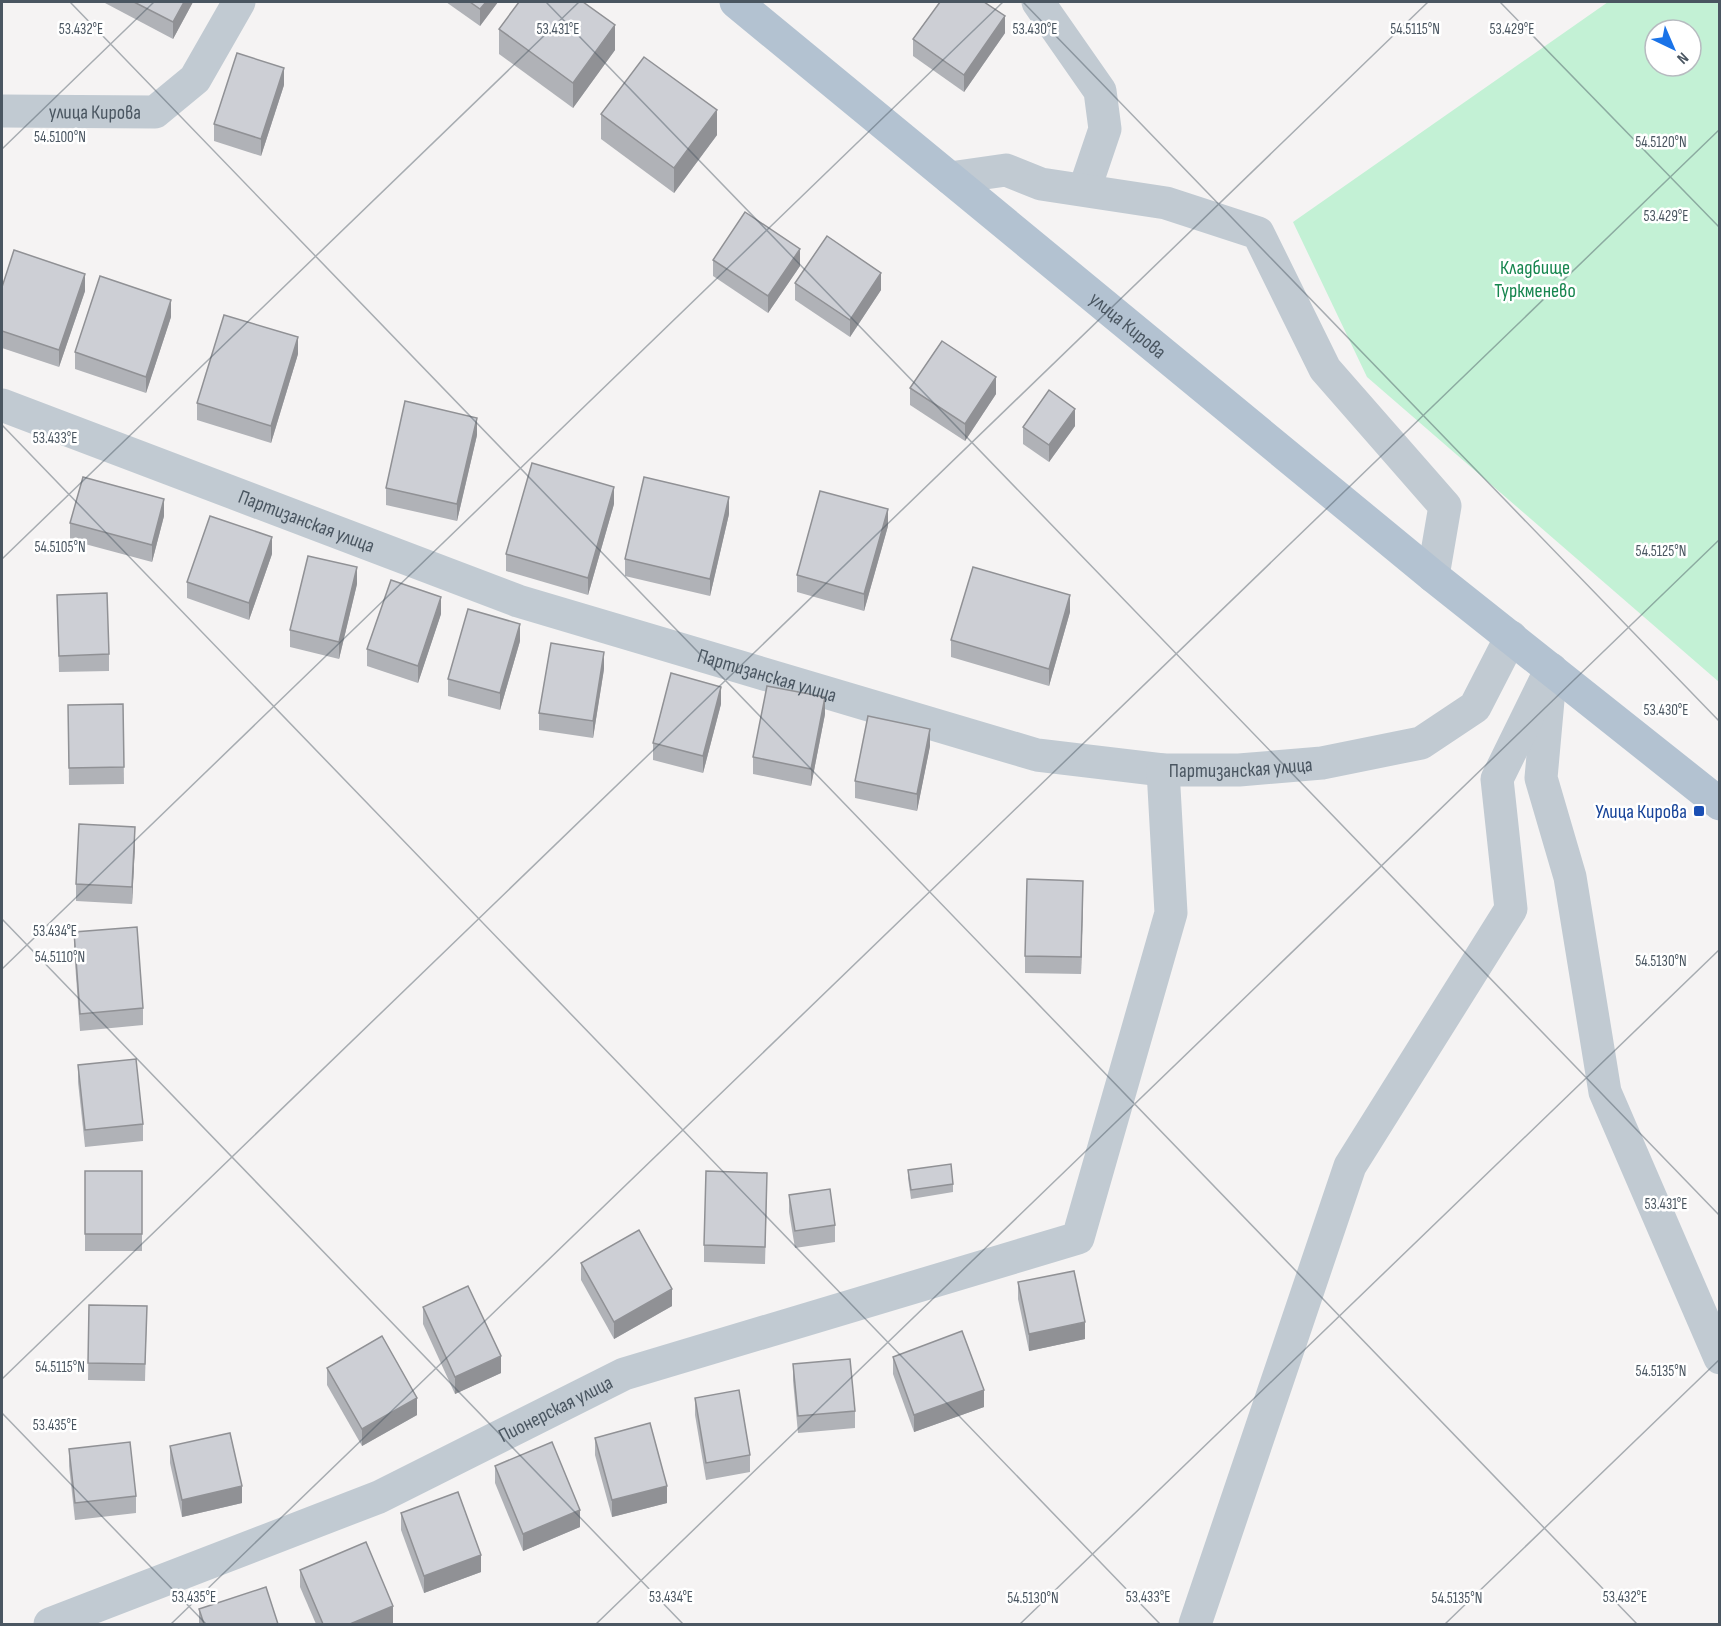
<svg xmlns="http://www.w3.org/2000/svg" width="1721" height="1626" font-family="'Sofia Sans Condensed',sans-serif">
<rect width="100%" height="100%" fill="#f5f3f3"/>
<!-- green -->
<path fill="#c3f1d5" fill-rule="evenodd" d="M1608,2H1719V682L1367,377L1293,222ZM1655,30H1691V66H1655Z"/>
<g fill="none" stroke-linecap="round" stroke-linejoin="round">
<!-- minor -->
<g stroke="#c1cad2" stroke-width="33">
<polyline points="1038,2 1100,91 1105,129 1085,188"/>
<path id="s1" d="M2,111L155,112L195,79L239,2"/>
<polyline points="950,178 1006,170 1041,184 1166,203 1258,233 1325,369 1445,506 1433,576"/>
<path id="s2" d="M2,405L518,601L1037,755L1163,770H1239L1322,763L1421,743L1475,707L1511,637"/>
<polyline points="1549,689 1541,778 1570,877 1605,1092 1720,1358"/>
<path id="s3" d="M50,1624L379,1497L624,1374L1078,1238L1171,913L1163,770"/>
<polyline points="1195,1624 1350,1166 1511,909 1497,779 1551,669"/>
</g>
<!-- major -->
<path stroke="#b3c2d1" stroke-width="33" id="s4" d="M736,2L1433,576L1720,804"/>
</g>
<!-- wall -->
<g fill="#b0b2b7">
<polygon points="105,2 193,2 173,39 105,3"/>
<polygon points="446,2 498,2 480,26"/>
<polygon points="499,29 615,50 573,108 499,54"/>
<polygon points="1005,33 964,92 913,56 913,39"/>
<polygon points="284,85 261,156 214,141 214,124"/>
<polygon points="601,114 717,135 674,193 601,139"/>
<polygon points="713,260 800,266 768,313 713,276"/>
<polygon points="795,283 881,290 850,337 795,300"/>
<polygon points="2,287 85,291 59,367 2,348"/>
<polygon points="171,317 146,393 75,369 75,352"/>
<polygon points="298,354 271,443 197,420 197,403"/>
<polygon points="910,388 996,394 965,441 910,405"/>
<polygon points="1075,426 1049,462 1023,444 1023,427"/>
<polygon points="477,435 457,521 386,505 386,488"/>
<polygon points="614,504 588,595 506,571 506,554"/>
<polygon points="729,514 710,596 625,576 625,559"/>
<polygon points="164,516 152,562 70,540 70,523"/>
<polygon points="888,526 864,611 797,592 797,575"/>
<polygon points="272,554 249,620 187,598 187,582"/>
<polygon points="357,584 339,659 290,647 290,630"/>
<polygon points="57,595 109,654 109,671 59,672"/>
<polygon points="1070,612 1049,686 951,657 951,640"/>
<polygon points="441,614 418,683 367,666 367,649"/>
<polygon points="520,641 500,710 448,696 448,679"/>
<polygon points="604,669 593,738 539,730 539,713"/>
<polygon points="123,704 124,784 69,785 68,705"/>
<polygon points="721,704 703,773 653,760 653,743"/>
<polygon points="825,714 811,786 753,774 753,757"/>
<polygon points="930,746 917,811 855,798 855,781"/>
<polygon points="135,844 132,904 76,901 76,884"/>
<polygon points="1083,898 1081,974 1025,973 1025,956"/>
<polygon points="74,932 143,1008 143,1025 80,1031 74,949"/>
<polygon points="78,1065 143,1124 143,1141 85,1147 78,1082"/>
<polygon points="908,1170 953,1184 953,1192 911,1199 908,1178"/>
<rect x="85" y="1171" width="57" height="80"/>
<polygon points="767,1190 765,1264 704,1262 704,1245"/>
<polygon points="789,1195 835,1225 835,1242 795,1248 789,1212"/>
<polygon points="581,1263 672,1306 614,1339 581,1280"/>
<polygon points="1018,1282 1085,1339 1029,1351 1018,1299"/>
<polygon points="89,1305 147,1306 145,1381 88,1380"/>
<polygon points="423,1307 501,1373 455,1394 423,1324"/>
<polygon points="893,1357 984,1407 914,1432 893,1374"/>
<polygon points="793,1364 855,1411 855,1428 798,1433 793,1381"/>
<polygon points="327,1368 417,1415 362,1446 327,1385"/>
<polygon points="695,1398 750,1455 750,1472 706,1480 695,1415"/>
<polygon points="595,1438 667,1503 612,1517 595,1455"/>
<polygon points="170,1446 242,1503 182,1517 170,1463"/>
<polygon points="69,1449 136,1496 136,1513 75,1520 69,1466"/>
<polygon points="495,1466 580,1527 523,1551 495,1483"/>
<polygon points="401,1513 481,1572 424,1593 401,1530"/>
<polygon points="300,1570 393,1623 391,1624 316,1624 300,1587"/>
<polygon points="199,1609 278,1624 199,1624"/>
</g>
<!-- shaded-wall -->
<g fill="#909195">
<polygon points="184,2 193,2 173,39 173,22"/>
<polygon points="486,2 498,2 480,26 480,9"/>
<polygon points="1005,16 1005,33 964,92 964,75"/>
<polygon points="615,25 615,50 573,108 573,83"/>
<polygon points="284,68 284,85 261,156 261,139"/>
<polygon points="717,110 717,135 674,193 674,168"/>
<polygon points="800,249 800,266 768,313 768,296"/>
<polygon points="881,273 881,290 850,337 850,320"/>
<polygon points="85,274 85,291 59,367 59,350"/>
<polygon points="171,300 171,317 146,393 146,377"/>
<polygon points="298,337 298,354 271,443 271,426"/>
<polygon points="996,377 996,394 965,441 965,424"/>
<polygon points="1075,409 1075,426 1049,462 1049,445"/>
<polygon points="477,418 477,435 457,521 457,504"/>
<polygon points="614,487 614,504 588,595 588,578"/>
<polygon points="729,497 729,514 710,596 710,579"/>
<polygon points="164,499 164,516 152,562 152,545"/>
<polygon points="888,509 888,526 864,611 864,594"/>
<polygon points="272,537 272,554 249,620 249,603"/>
<polygon points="357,567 357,584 339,659 339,642"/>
<polygon points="1070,595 1070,612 1049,686 1049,669"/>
<polygon points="441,597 441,614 418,683 418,666"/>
<polygon points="520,624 520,641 500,710 500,693"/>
<polygon points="604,652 604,669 593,738 593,721"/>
<polygon points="721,687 721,704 703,773 703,756"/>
<polygon points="825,697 825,714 811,786 811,769"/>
<polygon points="930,729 930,746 917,811 917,794"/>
<polygon points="135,827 135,844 132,904 132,887"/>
<polygon points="1083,881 1083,898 1081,974 1081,957"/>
<polygon points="672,1289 672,1306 614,1339 614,1322"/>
<polygon points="1085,1322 1085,1339 1029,1351 1029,1334"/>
<polygon points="501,1356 501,1373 455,1394 455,1377"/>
<polygon points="984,1390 984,1407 914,1432 914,1415"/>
<polygon points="417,1398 417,1415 362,1446 362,1429"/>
<polygon points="242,1486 242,1503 182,1517 182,1500"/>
<polygon points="667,1486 667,1503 612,1517 612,1500"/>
<polygon points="580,1510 580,1527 523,1551 523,1534"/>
<polygon points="481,1555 481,1572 424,1593 424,1576"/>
<polygon points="393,1606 393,1623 391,1624 350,1624"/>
</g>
<!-- building -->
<g fill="#cdcfd5" stroke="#909195" stroke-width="1.5">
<polygon points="134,2 184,2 173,22"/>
<polygon points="470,2 486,2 480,9"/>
<polygon points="519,2 583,2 615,25 573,83 499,29"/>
<polygon points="940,2 984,2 1005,16 964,75 913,39"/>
<polygon points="237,53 284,68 261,139 214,124"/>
<polygon points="644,57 717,110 674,168 601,114"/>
<polygon points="745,212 800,249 768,296 713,260"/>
<polygon points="827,236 881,273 850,320 795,283"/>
<polygon points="14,250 85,274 59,350 2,331 2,287"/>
<polygon points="100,276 171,300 146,377 75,352"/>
<polygon points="224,315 298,337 271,426 197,403"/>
<polygon points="942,341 996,377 965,424 910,388"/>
<polygon points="1049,390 1075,409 1049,445 1023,427"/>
<polygon points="405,401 477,418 457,504 386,488"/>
<polygon points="532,463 614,487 588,578 506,554"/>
<polygon points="83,477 164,499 152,545 70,523"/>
<polygon points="644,477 729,497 710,579 625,559"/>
<polygon points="820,491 888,509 864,594 797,575"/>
<polygon points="210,516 272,537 249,603 187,582"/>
<polygon points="308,556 357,567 339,642 290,630"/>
<polygon points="973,567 1070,595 1049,669 951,640"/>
<polygon points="391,580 441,597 418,666 367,649"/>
<polygon points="107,593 109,654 59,656 57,595"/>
<polygon points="468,609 520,624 500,693 448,679"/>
<polygon points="551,643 604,652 593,721 539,713"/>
<polygon points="671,673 721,687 703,756 653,743"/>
<polygon points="767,686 825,697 811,769 753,757"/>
<polygon points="123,704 124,767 69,768 68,705"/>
<polygon points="868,716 930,729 917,794 855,781"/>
<polygon points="79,824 135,827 132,887 76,884"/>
<polygon points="1027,879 1083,881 1081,957 1025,956"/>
<polygon points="137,927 143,1008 80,1014 74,932"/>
<polygon points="136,1059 143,1124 85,1130 78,1065"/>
<polygon points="951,1164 953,1184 911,1190 908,1170"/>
<rect x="85" y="1171" width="57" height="63"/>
<polygon points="706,1171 767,1173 765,1247 704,1245"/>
<polygon points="830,1189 835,1225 795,1231 789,1195"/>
<polygon points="639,1230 672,1289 614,1322 581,1263"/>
<polygon points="1074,1271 1085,1322 1029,1334 1018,1282"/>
<polygon points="468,1286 501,1356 455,1377 423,1307"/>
<polygon points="89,1305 147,1306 145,1364 88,1363"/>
<polygon points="962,1331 984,1390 914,1415 893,1357"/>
<polygon points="382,1336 417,1398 362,1429 327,1368"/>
<polygon points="850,1359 855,1411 798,1416 793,1364"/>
<polygon points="739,1390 750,1455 706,1463 695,1398"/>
<polygon points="650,1423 667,1486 612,1500 595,1438"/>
<polygon points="230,1433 242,1486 182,1500 170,1446"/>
<polygon points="130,1442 136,1496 75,1503 69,1449"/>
<polygon points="552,1442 580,1510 523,1534 495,1466"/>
<polygon points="458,1492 481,1555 424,1576 401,1513"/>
<polygon points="366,1542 393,1606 350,1624 323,1624 300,1570"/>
<polygon points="266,1587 278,1624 204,1624 199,1609"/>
</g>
<!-- ticks -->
<path fill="none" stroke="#4a5661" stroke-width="1.5" stroke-opacity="0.45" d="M70,2L1637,1624M546,2L1720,1216M1023,2L1720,722M1500,2L1720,228M2,149L154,2M2,425L1160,1624M2,559L579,2M2,919L683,1624M2,969L1003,2M2,1379L1428,2M2,1413L206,1624M171,1624L1720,129M596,1624L1720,539M1020,1624L1720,949M1445,1624L1720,1359"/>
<!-- markers -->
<rect fill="#1a4fb4" stroke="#fff" stroke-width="2" x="1693" y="805" width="12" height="12" rx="3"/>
<g text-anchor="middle" stroke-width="5" stroke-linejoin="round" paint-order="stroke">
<!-- street labels -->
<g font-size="20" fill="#4a5661" stroke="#fff">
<text dy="7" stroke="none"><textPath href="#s1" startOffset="93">улица Кирова</textPath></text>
<text dy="7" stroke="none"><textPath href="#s4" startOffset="508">улица Кирова</textPath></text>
<text dy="7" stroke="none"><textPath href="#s2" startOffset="326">Партизанская улица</textPath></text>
<text dy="7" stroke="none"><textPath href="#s2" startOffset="812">Партизанская улица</textPath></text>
<text dy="7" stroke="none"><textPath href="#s2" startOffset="1298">Партизанская улица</textPath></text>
<text dy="7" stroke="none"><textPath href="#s3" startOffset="550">Пионерская улица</textPath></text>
</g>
<!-- park labels -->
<g font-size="20" fill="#17864f" stroke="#fff">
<text x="1535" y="274">Кладбище<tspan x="1535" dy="23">Туркменево</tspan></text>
</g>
<!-- transit labels -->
<g font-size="20" fill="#164399" stroke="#fff" text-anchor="end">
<text x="1687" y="818">Улица Кирова</text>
</g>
</g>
<g font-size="15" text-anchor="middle" fill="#4a5661" stroke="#fff" stroke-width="5" stroke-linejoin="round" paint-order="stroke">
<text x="1415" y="34">54.5115°N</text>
<text x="81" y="34">53.432°E</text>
<text x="558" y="34">53.431°E</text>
<text x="1035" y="34">53.430°E</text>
<text x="1512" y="34">53.429°E</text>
<text x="60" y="142">54.5100°N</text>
<text x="1661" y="147">54.5120°N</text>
<text x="1666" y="221">53.429°E</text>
<text x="55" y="443">53.433°E</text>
<text x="60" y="552">54.5105°N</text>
<text x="1661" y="556">54.5125°N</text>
<text x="1666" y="715">53.430°E</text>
<text x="55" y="936">53.434°E</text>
<text x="60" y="962">54.5110°N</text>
<text x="1661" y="966">54.5130°N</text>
<text x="1666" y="1209">53.431°E</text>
<text x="60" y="1372">54.5115°N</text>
<text x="1661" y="1376">54.5135°N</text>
<text x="55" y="1430">53.435°E</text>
<text x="194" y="1602">53.435°E</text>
<text x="671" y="1602">53.434°E</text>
<text x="1148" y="1602">53.433°E</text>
<text x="1625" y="1602">53.432°E</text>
<text x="1033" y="1603">54.5130°N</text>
<text x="1457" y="1603">54.5135°N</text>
</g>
<!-- border -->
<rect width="1721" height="1626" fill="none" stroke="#4a5661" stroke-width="6"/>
<!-- north arrow -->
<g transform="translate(1673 48) rotate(136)"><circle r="28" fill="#ffffff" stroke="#b7bbc0" stroke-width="1.5"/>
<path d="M0-4.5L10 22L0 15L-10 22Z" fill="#1a73e8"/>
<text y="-9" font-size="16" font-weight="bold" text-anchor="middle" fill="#4a5661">N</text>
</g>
</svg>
